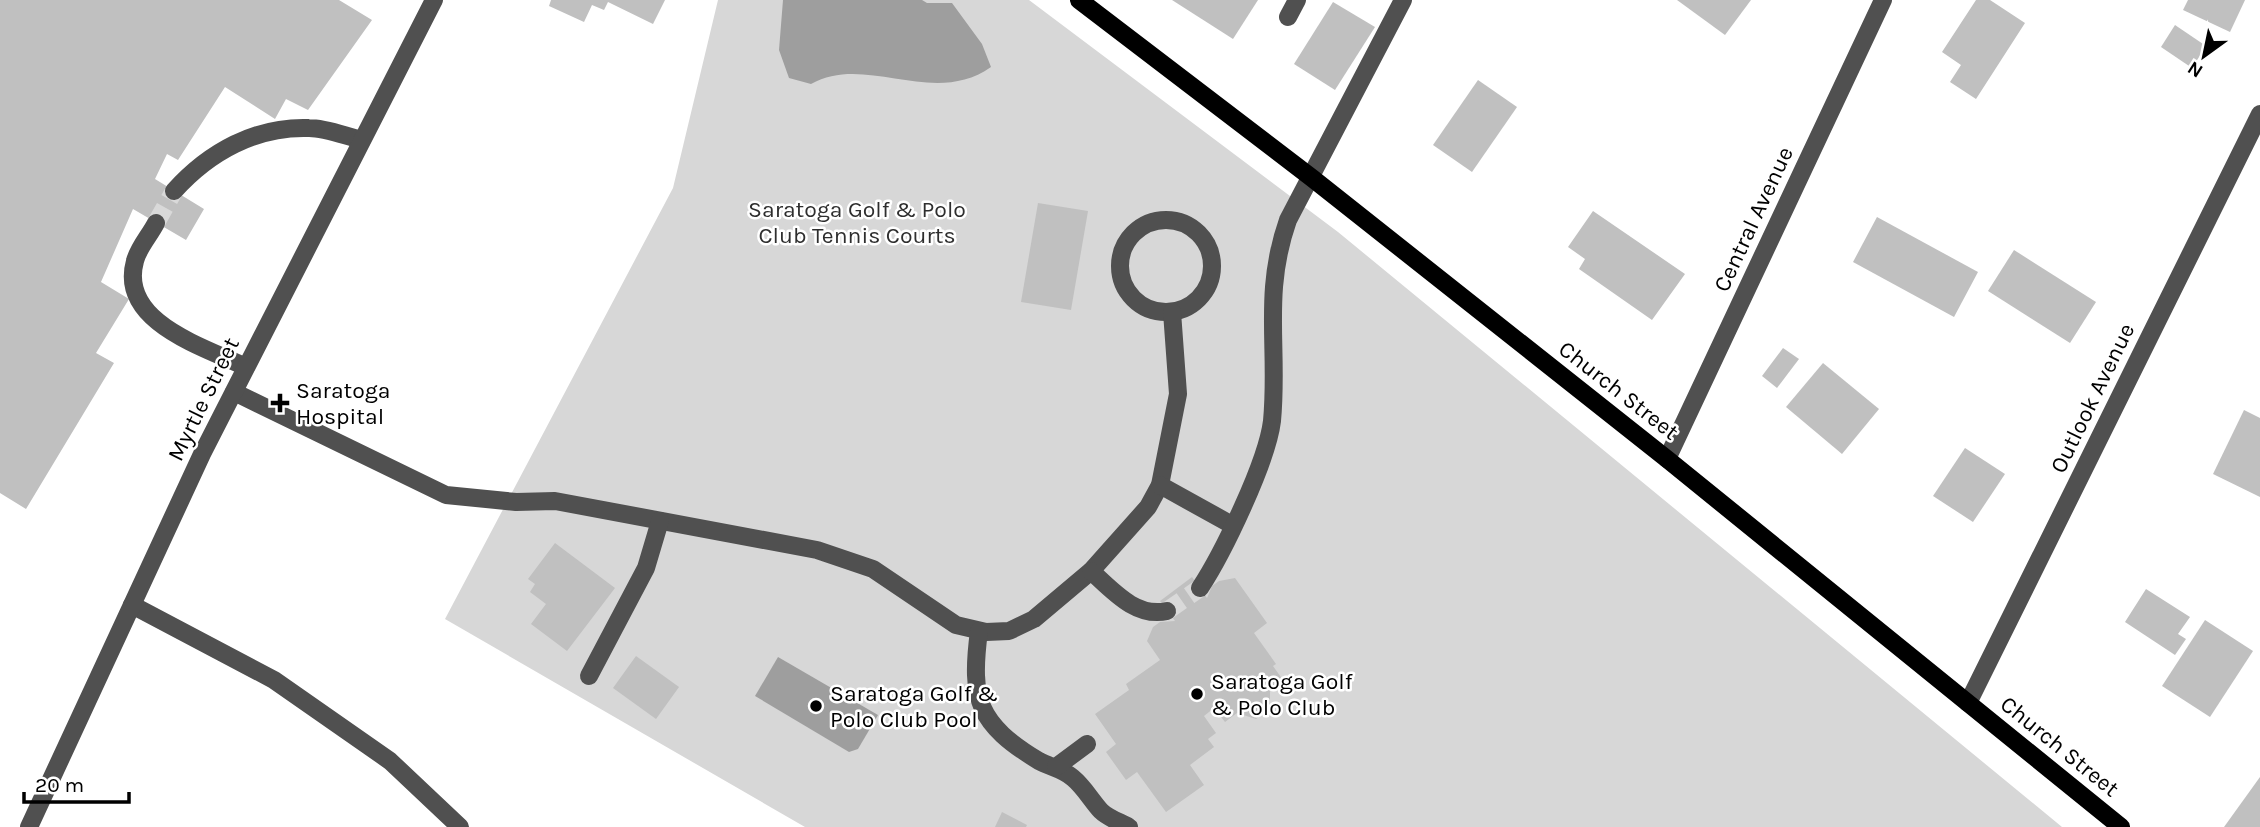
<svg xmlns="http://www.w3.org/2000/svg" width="2260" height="827" font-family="Karla,sans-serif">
<rect width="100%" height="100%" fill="#fff"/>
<!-- green -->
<polygon fill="#d7d7d7" points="718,0 1029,0 1338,232 2062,827 805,827 445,619 673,188"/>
<!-- water -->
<g fill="#9e9e9e">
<path d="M783,0H922L927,3H952L982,44L991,67C933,108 866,53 811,84L789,78L779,50Z"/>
<polygon points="778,657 878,715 858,749 849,752 755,696"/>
</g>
<!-- building -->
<g fill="#c0c0c0">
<polygon points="0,0 339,0 372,20 308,110 286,99 275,119 225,87 178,160 167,154 155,179 204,209 186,240 133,209 101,282 129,299 96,353 114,363 26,509 0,493"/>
<polygon points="551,0 665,0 653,24 608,2 604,10 592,5 584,22 549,6"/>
<polygon points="1172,0 1258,0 1233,39"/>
<polygon points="1677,0 1751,0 1725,35"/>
<polygon points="1976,0 1990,0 2025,23 1976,99 1950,82 1961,65 1942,52"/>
<polygon points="2188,0 2245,0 2230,32 2183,10"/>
<polygon points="1333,2 1375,27 1335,90 1294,64"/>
<polygon points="2175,25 2206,46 2192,68 2161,47"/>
<polygon points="1478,80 1517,107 1472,172 1433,145"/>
<polygon points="1038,203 1088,211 1071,310 1021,302"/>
<polygon points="1593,211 1685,274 1652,320 1579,269 1585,259 1568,247"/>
<polygon points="1877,217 1978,272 1954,317 1853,262"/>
<polygon points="2014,250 2096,302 2070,343 1988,291"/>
<polygon points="1783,348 1799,359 1777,388 1762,376"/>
<polygon points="1823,363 1879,409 1842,454 1786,407"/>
<polygon points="2244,410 2260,418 2260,497 2213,474"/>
<polygon points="1965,448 2005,474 1973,522 1933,496"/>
<polygon points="555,543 615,588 567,651 531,624 546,604 530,592 535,584 528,579"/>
<polygon points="1192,577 1207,598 1212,586 1219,581 1235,578 1267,623 1254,633 1276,664 1273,666 1283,680 1270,690 1270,708 1256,719 1237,713 1225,722 1214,708 1204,716 1216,733 1208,739 1214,747 1190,765 1204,785 1166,812 1137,772 1126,780 1106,752 1116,744 1095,714 1129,690 1126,684 1160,660 1147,641 1153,627 1160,622 1175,621 1160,601"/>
<polygon points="2146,589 2190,617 2178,634 2186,639 2175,655 2125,622"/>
<polygon points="2205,620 2253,651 2210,717 2162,686"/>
<polygon points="636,656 679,687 656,719 613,688"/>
<polygon points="2260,777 2260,827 2224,827"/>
<polygon points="1002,812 1027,825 1026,827 995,827"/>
</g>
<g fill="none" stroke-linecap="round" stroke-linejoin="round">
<!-- minor-tunnel -->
<g stroke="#d9d9d9" stroke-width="18" stroke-dasharray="18 9" stroke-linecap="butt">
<polyline points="156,223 174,191"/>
<polyline points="1167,611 1200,588"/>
</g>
<!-- minor -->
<g stroke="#505050" stroke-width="18">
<polyline points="1288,17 1297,0"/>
<path d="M174,191C209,152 256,126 309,128C326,128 345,136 362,140"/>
<circle cx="1166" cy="266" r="46"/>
<path d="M156,223C150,235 138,248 135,261C118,322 204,347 246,367"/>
<polyline points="234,392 446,495 516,502 555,501 817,550 873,569 956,625 986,632 1009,631 1034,619 1091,571 1148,507 1160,485 1178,394 1172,312"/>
<polyline points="1667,459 1883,0"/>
<polyline points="1160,485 1232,525"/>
<path d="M1091,571C1113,591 1136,618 1167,611"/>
<path d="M1200,588C1223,553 1267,462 1272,421C1279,348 1262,294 1288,220L1403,0"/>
<polyline points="132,605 274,680 390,761 460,827"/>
<path d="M979,631C970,700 978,724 1039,761C1050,767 1063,769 1073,778C1084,787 1091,800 1101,811C1108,818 1120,822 1129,827"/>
<polyline points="589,676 646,568 660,521"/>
<polyline points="1968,703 2260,114"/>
<polyline points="1056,767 1087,744"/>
<polyline points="29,827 202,454 434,0"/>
</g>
<!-- major -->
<polyline stroke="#000" stroke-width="18" points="1079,0 1312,178 1667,459 2121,827"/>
</g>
<!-- markers -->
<g fill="#000" stroke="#fff" stroke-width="2.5">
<path d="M276.5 392.5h7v7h7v7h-7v7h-7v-7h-7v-7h7z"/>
<circle cx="1197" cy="694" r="7"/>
<circle cx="816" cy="706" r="7"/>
</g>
<g text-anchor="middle" stroke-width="5" stroke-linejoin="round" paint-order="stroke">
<!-- park labels -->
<g font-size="23" fill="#2e2e2e" stroke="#fff">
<text x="857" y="217">Saratoga Golf &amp; Polo<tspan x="857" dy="26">Club Tennis Courts</tspan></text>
</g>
<!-- street labels -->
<g font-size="23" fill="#000" stroke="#fff">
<text transform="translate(1753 219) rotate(-65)" y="8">Central Avenue</text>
<text transform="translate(1619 390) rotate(38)" y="8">Church Street</text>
<text transform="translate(2092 398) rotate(-64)" y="8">Outlook Avenue</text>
<text transform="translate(203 399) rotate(-64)" y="8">Myrtle Street</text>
<text transform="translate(2060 746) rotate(39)" y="8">Church Street</text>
</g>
<!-- poi labels -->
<g font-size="23" fill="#000" stroke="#fff" text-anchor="start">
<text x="296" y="398">Saratoga<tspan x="296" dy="26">Hospital</tspan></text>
<text x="1211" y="689">Saratoga Golf<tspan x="1211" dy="26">&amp; Polo Club</tspan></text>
<text x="830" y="701">Saratoga Golf &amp;<tspan x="830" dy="26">Polo Club Pool</tspan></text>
</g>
</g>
<!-- north arrow -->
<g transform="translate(2204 56) rotate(213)" stroke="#ffffff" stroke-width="5" paint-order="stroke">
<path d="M0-5L12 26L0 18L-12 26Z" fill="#000000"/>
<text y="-10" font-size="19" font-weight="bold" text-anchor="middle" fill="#000000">N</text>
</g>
<!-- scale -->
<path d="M24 792v10h105v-10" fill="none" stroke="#000000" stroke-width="3.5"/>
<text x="35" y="792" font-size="21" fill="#000000" stroke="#ffffff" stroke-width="5" paint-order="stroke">20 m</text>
</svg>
